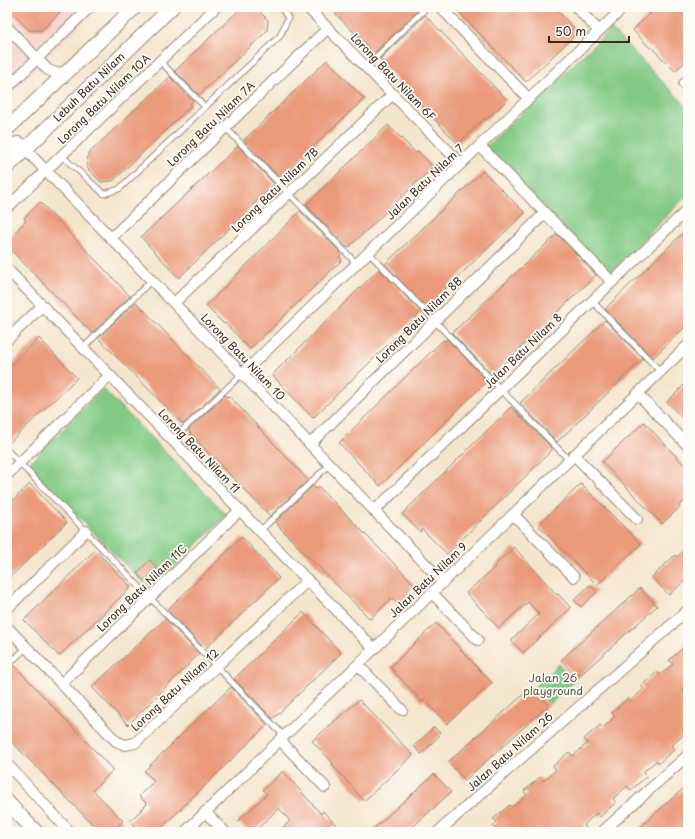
<svg xmlns="http://www.w3.org/2000/svg" width="695" height="839" font-family="'Playpen Sans',sans-serif">
<rect width="100%" height="100%" fill="#fdfcf7"/>
<filter id="ink" filterUnits="userSpaceOnUse"><feTurbulence type="fractalNoise" baseFrequency=".025" numOctaves="2"/><feDisplacementMap in="SourceGraphic" scale="8" xChannelSelector="R" yChannelSelector="G"/><feConvolveMatrix kernelMatrix="1 2 1 2 8 2 1 2 1" color-interpolation-filters="sRGB"/></filter>
<filter id="wash" filterUnits="userSpaceOnUse"><feTurbulence type="fractalNoise" baseFrequency=".012" numOctaves="4" result="noise"/><feDisplacementMap in="SourceGraphic" scale="16" xChannelSelector="R" yChannelSelector="G"/><feGaussianBlur stdDeviation="0.9" result="paint"/><feColorMatrix in="noise" values="0 0 0 0 0 0 0 0 0 0 0 0 0 0 0 0 0 1.4 0 .05"/><feComposite in="paint" operator="in"/></filter>
<g filter="url(#wash)">
<rect width="100%" height="100%" fill="#f4e6cd"/>
<!-- built -->
<polygon fill="#f7d0ca" points="7,7 98,7 7,96"/>
<!-- green -->
<g fill="#81c984" stroke="#5e7a51">
<polygon points="611,29 688,108 688,194 609,274 486,147"/>
<polygon points="103,389 227,515 150,590 27,465"/>
<polygon points="559,664 574,681 550,704 534,687"/>
</g>
<g id="blocks">
<!-- building -->
<g fill="#ea9979">
<polygon points="7,7 65,7 42,30 29,30"/>
<polygon points="242,7 256,8 268,20 267,31 199,95 175,71"/>
<polygon points="329,7 418,7 419,9 374,53"/>
<polygon points="454,7 554,7 578,32 526,82"/>
<polygon points="657,7 688,7 688,59 675,71 651,47 650,48 633,30"/>
<polygon points="425,15 507,100 486,120 484,119 458,144 381,63 382,62 380,59"/>
<polygon points="327,60 364,99 280,178 244,140"/>
<polygon points="170,77 193,101 189,105 191,106 113,181 101,182 87,168 88,154"/>
<polygon points="388,125 416,153 418,151 433,167 348,248 306,205"/>
<polygon points="238,146 274,184 179,278 141,237"/>
<polygon points="483,171 525,213 426,307 385,264"/>
<polygon points="40,202 130,296 92,333 7,246 7,240 26,221 24,218"/>
<polygon points="300,211 342,254 339,257 342,260 250,349 225,323 224,324 206,306"/>
<polygon points="688,228 688,324 653,358 605,309"/>
<polygon points="557,234 596,275 492,375 452,333"/>
<polygon points="379,269 421,312 313,418 272,375"/>
<polygon points="136,302 220,389 183,424 98,338"/>
<polygon points="605,320 643,359 557,442 520,403"/>
<polygon points="39,338 77,378 7,445 7,369"/>
<polygon points="447,339 486,380 486,382 380,486 339,443 443,340 444,341"/>
<polygon points="688,381 688,424 667,402"/>
<polygon points="225,395 227,397 229,396 308,480 270,516 190,434 191,433 188,430"/>
<polygon points="511,407 552,448 552,450 447,554 422,529 420,532 402,514"/>
<polygon points="644,422 688,469 688,497 679,506 680,507 662,524 602,462"/>
<polygon points="30,484 67,522 7,580 7,506"/>
<polygon points="581,484 641,544 597,585 538,525"/>
<polygon points="313,486 316,489 319,487 414,584 407,591 411,595 400,606 392,598 370,619 278,526 279,525 275,522"/>
<polygon points="242,537 279,578 205,649 167,610"/>
<polygon points="514,547 557,595 558,594 571,608 523,653 511,640 539,614 528,602 499,628 466,593 495,567 494,566"/>
<polygon points="688,547 688,578 669,595 652,577 675,555 677,557"/>
<polygon points="95,550 131,587 59,656 24,620"/>
<polygon points="150,560 157,568 144,581 137,573"/>
<polygon points="590,585 597,592 581,607 574,600"/>
<polygon points="640,588 657,606 577,678 561,660"/>
<polygon points="303,612 341,653 273,719 234,679"/>
<polygon points="165,619 199,654 128,725 92,687"/>
<polygon points="436,623 492,683 447,724 424,700 422,702 390,667"/>
<polygon points="688,644 688,685 682,690 688,697 688,731 671,746 675,749 659,763 656,761 643,772 647,776 631,790 627,786 613,799 616,802 600,817 597,813 590,819 584,825 586,828 582,832 498,832 493,826 497,822 493,819 510,805 512,807 527,795 524,791 540,777 543,781 556,770 553,766 569,752 573,756 588,743 584,739 600,725 603,728 615,716 612,713 628,698 630,701 644,689 641,686 657,672 660,675 673,664 669,660"/>
<polygon points="14,665 113,770 93,790 123,821 111,832 100,832 7,737 7,670"/>
<polygon points="231,687 267,725 157,832 141,832 130,821 147,804 139,796 154,781 144,771"/>
<polygon points="532,687 549,705 465,780 448,762"/>
<polygon points="359,700 413,755 364,801 332,764 333,763 312,741"/>
<polygon points="434,727 441,734 421,754 414,746"/>
<polygon points="283,771 321,814 323,811 336,825 328,832 278,832 290,821 279,808 254,832 249,832 238,821 267,794 263,790"/>
<polygon points="434,774 451,792 427,814 407,832 370,832"/>
<polygon points="688,785 688,832 635,832 677,794"/>
</g>
</g>
</g>
<g filter="url(#ink)">
<use href="#blocks" fill-opacity="0" stroke="#988876" stroke-width="1"/>
<g fill="none" stroke-linecap="round" stroke-linejoin="round">
<!-- lane casing -->
<g stroke="#988876" stroke-width="7">
<g id="lane">
<polyline points="160,61 205,107"/>
<polyline points="366,67 427,7"/>
<polyline points="225,127 357,264"/>
<polyline points="62,156 104,194 119,189 280,36 288,18 281,7"/>
<polyline points="369,253 569,460"/>
<polyline points="592,301 661,372"/>
<polyline points="83,348 152,280"/>
<polyline points="172,440 242,374"/>
<polyline points="7,450 284,736"/>
<polyline points="260,531 330,464"/>
<polyline points="7,666 27,647"/>
</g>
</g>
<!-- street casing -->
<g stroke="#988876" stroke-width="12">
<g id="street">
<polyline points="307,7 461,164"/>
<polyline points="440,7 529,99"/>
<polyline points="576,7 599,31"/>
<polyline points="7,27 48,70 56,73 67,72"/>
<polyline points="684,84 688,80"/>
<polyline points="7,88 90,7"/>
<polyline points="480,146 612,282"/>
<polyline points="25,149 443,582"/>
<polyline points="7,208 216,7"/>
<polyline points="111,238 328,28"/>
<polyline points="7,269 374,649"/>
<polyline points="174,303 393,94"/>
<polyline points="7,340 42,306"/>
<polyline points="242,374 624,7"/>
<polyline points="638,394 688,446"/>
<polyline points="310,444 545,213"/>
<polyline points="574,455 637,519"/>
<polyline points="7,475 110,375"/>
<polyline points="374,511 688,209"/>
<polyline points="513,514 574,577"/>
<polyline points="432,593 478,640"/>
<polyline points="7,609 86,531"/>
<polyline points="7,627 116,741 125,745 135,743 308,580"/>
<polyline points="358,665 402,710"/>
<polyline points="62,683 240,510"/>
<polyline points="280,740 325,787"/>
<polyline points="7,764 70,832"/>
<polyline points="205,812 225,832"/>
<polyline points="185,832 688,345"/>
<polyline points="438,832 688,610"/>
<polyline points="602,832 688,755"/>
</g>
</g>
<!-- secondary casing -->
<g stroke="#988876" stroke-width="16">
<g id="secondary">
<polyline points="7,129 135,7"/>
<polyline points="7,150 13,145 19,144 25,149"/>
<polyline points="7,167 172,7"/>
<polyline points="7,802 36,832"/>
</g>
</g>
<!-- lane -->
<use href="#lane" stroke="#fff" stroke-width="5"/>
<!-- street -->
<use href="#street" stroke="#fff" stroke-width="10"/>
<!-- secondary -->
<use href="#secondary" stroke="#fff" stroke-width="14"/>
</g>
</g>
<g text-anchor="middle" stroke-width="3.5" stroke-linejoin="round" paint-order="stroke">
<!-- street labels -->
<g font-size="11" fill="#3b2a1e" stroke="#fdfcf7">
<text transform="translate(393 77) rotate(46)" y="4">Lorong Batu Nilam 6F</text>
<text transform="translate(89 87) rotate(-44)" y="4">Lebuh Batu Nilam</text>
<text transform="translate(104 99) rotate(-44)" y="4">Lorong Batu Nilam 10A</text>
<text transform="translate(211 124) rotate(-44)" y="4">Lorong Batu Nilam 7A</text>
<text transform="translate(425 182) rotate(-44)" y="4">Jalan Batu Nilam 7</text>
<text transform="translate(275 190) rotate(-44)" y="4">Lorong Batu Nilam 7B</text>
<text transform="translate(419 320) rotate(-45)" y="4">Lorong Batu Nilam 8B</text>
<text transform="translate(523 351) rotate(-44)" y="4">Jalan Batu Nilam 8</text>
<text transform="translate(243 357) rotate(46)" y="4">Lorong Batu Nilam 10</text>
<text transform="translate(199 451) rotate(46)" y="4">Lorong Batu Nilam 11</text>
<text transform="translate(428 580) rotate(-44)" y="4">Jalan Batu Nilam 9</text>
<text transform="translate(142 588) rotate(-44)" y="4">Lorong Batu Nilam 11C</text>
<text transform="translate(175 690) rotate(-43)" y="4">Lorong Batu Nilam 12</text>
<text transform="translate(510 752) rotate(-42)" y="4">Jalan Batu Nilam 26</text>
</g>
<!-- park labels -->
<g font-size="11" fill="#505a3d" stroke="#fdfcf7">
<text x="553" y="682">Jalan 26<tspan x="553" dy="13">playground</tspan></text>
</g>
</g>
<!-- margin -->
<rect width="695" height="839" fill="none" stroke="#fdfcf7" stroke-width="24"/>
<!-- scale -->
<path d="M549 36v6h80v-6" fill="none" stroke="#3b2a1e" stroke-width="2"/>
<text x="555" y="36" font-size="12" fill="#3b2a1e" stroke="#fdfcf7" stroke-width="3" paint-order="stroke">50 m</text>
</svg>
